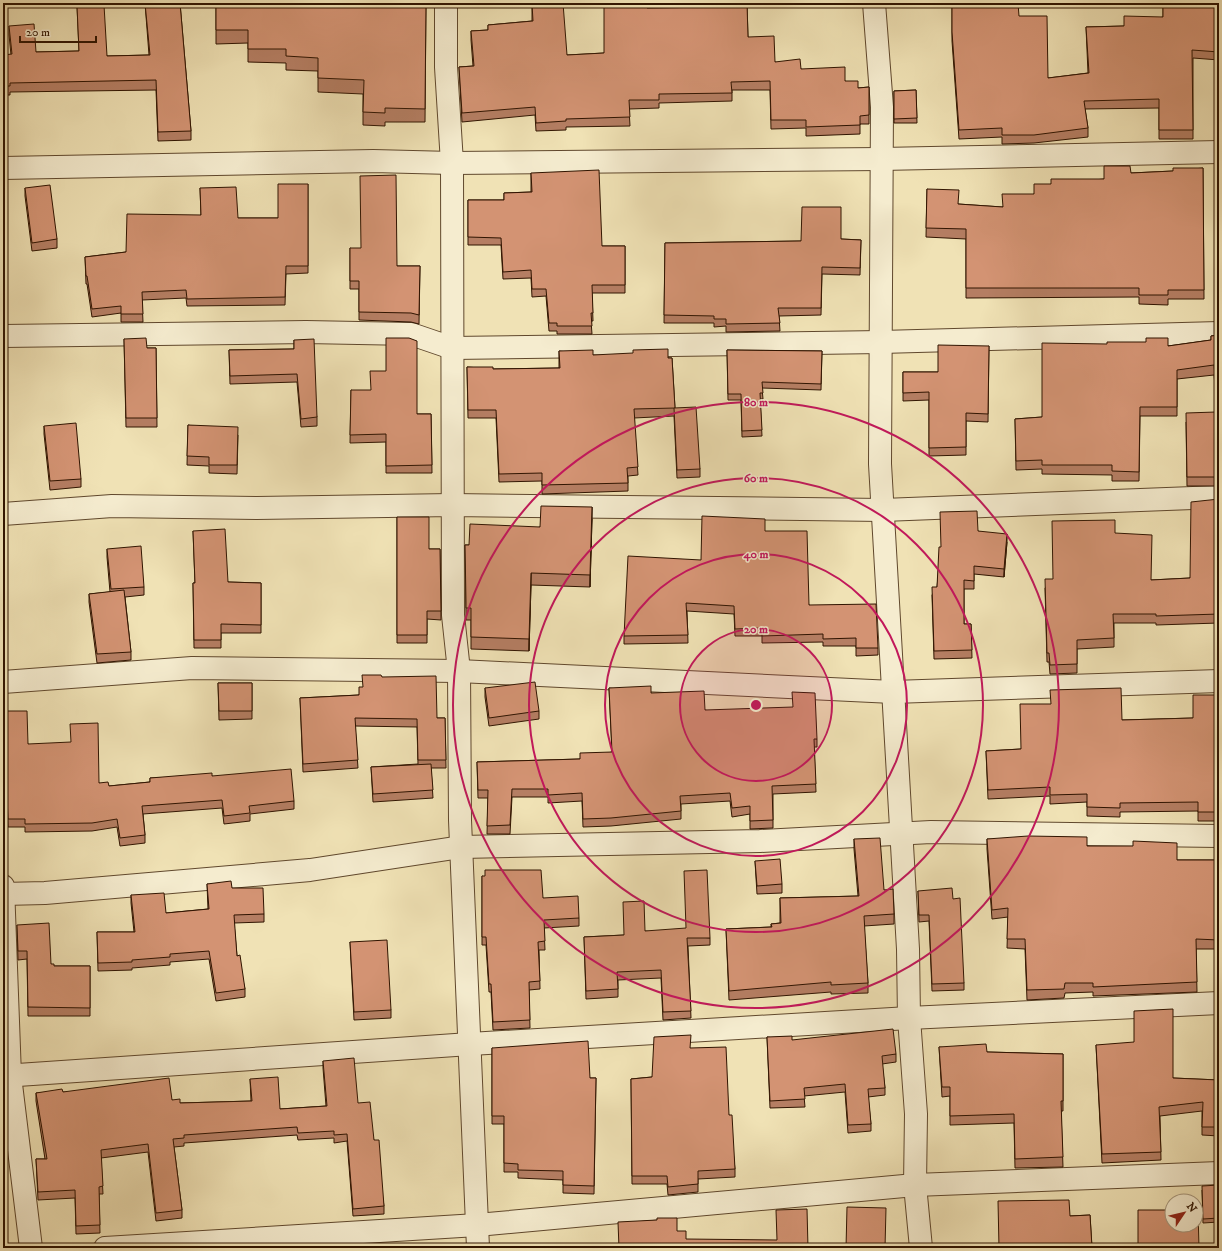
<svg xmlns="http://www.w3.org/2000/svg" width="1222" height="1251" font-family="'IM FELL DW Pica',serif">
<rect width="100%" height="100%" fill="#f0e2b5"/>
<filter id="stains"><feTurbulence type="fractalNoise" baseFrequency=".005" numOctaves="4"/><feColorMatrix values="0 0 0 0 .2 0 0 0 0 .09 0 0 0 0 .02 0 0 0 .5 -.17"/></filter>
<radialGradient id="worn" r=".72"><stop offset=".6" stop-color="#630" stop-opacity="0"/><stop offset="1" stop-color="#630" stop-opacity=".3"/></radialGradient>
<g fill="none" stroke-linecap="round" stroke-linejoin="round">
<!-- minor casing -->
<g stroke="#60482d" stroke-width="24">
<g id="minor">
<polyline points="446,3 446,67 452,163 453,615 459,671 460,820 478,1248"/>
<polyline points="874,3 882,107 880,464 908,949 909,1018 916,1114 915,1185 921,1248"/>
<polyline points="3,168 373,161 452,163 881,159 1219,152"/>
<polyline points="3,336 306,332 411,334 452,348 881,342 1219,333"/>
<polyline points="3,514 112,506 257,508 452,505 883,510 1219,497"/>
<polyline points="3,682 192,668 459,671 893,692 1219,681"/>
<polyline points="3,886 10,1076 31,1248"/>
<polyline points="3,894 45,893 310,870 461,847 760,841 931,832 1219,836"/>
<polyline points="3,1076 470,1044 909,1018 1219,1003"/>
<polyline points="105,1248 477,1225 915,1185 1219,1173"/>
</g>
</g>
<!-- minor -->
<use href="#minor" stroke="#f5eccf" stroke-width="22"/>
</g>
<!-- wall -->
<g fill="#b57e63" stroke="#301400">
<polygon points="145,3 180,3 191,131 191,140 158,141 156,90 10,92 10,95 3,95 3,55 11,55 9,35 9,26 36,52 79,51 77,6 107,56 149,55"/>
<polygon points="216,3 426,3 425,122 385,122 385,126 363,125 363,94 318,92 318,71 286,70 286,63 248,62 248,43 216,44"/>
<polygon points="719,3 747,3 748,37 775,62 845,81 858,88 869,87 869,124 860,124 860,134 806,136 806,128 771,129 770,90 732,90 732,101 659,103 659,108 629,109 630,126 566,127 566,130 536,131 535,115 462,122 459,67 473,66 471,40 471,31 488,30 488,25 532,21 532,4 567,55 604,53 647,8 719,7"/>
<polygon points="952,3 1019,16 1048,78 1088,73 1086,27 1124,26 1163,17 1163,3 1219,3 1219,60 1193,58 1193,139 1159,139 1159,108 1085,109 1088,128 1088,137 1034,143 1002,144 1002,137 959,139 952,41"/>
<polygon points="916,90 917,123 894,123 894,91"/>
<polygon points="1203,168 1204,299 1168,299 1168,305 1139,304 1139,297 966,298 966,239 926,237 927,189 958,204 1002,207 1034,194 1051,184 1104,179 1131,173 1173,171"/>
<polygon points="531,173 602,246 625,246 625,293 592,293 593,321 591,321 592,334 557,334 557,331 549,331 546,296 532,297 531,278 503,279 501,245 468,245 468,200 504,200 504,193 531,192"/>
<polygon points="308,184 308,273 286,274 285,305 187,306 186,298 142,300 143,322 121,322 121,313 92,317 87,284 86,284 85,257 126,252 201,215 200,188 238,218 278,218"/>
<polygon points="25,188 57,239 57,248 32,251 25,196"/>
<polygon points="841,239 861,240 860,275 822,274 821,315 779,316 780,331 726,332 726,326 714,327 714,323 664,323 665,243 801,241"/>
<polygon points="350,248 397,266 420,266 419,324 411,322 359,320 359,289 350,289"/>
<polygon points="3,273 6,289 6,299 3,300"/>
<polygon points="1219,335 1219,407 1217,407 1214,375 1177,379 1177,416 1140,416 1139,481 1112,481 1112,475 1042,474 1042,469 1016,470 1015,419 1042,417 1168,346 1211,340 1211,336"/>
<polygon points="124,339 147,348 156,348 157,427 126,427"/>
<polygon points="294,340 317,417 317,426 301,427 297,382 230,384 229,350 294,349"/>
<polygon points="989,346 988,422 966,421 966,455 929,456 929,400 903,401 903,372 938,372"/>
<polygon points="727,350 822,351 821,390 762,388 763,399 760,399 762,436 742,437 741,400 728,400"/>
<polygon points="559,351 593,355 672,358 675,408 700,469 700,477 677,478 674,416 634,418 638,475 628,476 628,491 542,494 542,481 499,482 496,418 468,418 467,367 493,369 559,368"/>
<polygon points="351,390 417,414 431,414 432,473 386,473 386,442 350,443"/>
<polygon points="1186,422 1216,440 1219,440 1219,486 1187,486"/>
<polygon points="188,425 238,435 237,474 209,473 209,466 187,465"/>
<polygon points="44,426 81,479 81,487 50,490 44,434"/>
<polygon points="1219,499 1219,623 1156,625 1156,623 1114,623 1114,647 1077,649 1077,673 1050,674 1049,662 1047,662 1045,588 1053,579 1115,533 1151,580 1190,578"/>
<polygon points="397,517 429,549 440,549 441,620 427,619 427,643 397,643"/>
<polygon points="592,519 590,587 531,585 529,651 471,649 471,620 466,620 466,614 465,545 469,545 540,527"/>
<polygon points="193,531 228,582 261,583 261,633 221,633 221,648 194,648 193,583 195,583"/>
<polygon points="765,531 809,605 878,648 878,655 856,656 856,646 823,646 823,642 762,643 762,636 735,636 734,614 687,611 688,643 624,644 624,636 701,560"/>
<polygon points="978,531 1007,542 1004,577 974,574 974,589 964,589 964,624 971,624 972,658 934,659 932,595 937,587 941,547"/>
<polygon points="107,549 144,587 144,595 125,597 131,652 131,660 97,663 89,602 89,594 110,592 107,557"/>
<polygon points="382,677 437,718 445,718 446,768 431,768 433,798 373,802 371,767 418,764 417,727 355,726 358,768 303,772 300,698 359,695 363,687"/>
<polygon points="218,683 252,683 252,719 219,720"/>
<polygon points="485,688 539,711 539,719 489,726 485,697"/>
<polygon points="609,688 651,693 705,710 817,739 817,747 814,747 816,792 773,794 773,828 750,829 750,814 732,817 730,801 681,804 681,819 611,826 583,827 582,801 548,803 548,797 512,797 510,834 487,834 488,798 478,798 477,762 580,759 612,752"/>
<polygon points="1219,695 1219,821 1198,821 1198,811 1120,812 1120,817 1087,816 1087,802 1050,804 1050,796 988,799 986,751 1021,749 1122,720 1193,718"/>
<polygon points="3,711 28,744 99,783 109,786 150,782 150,778 212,776 294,801 294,809 250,814 250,821 224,824 222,808 143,814 145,835 145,843 120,846 117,827 92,831 25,832 25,827 8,827"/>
<polygon points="854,839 884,890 894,914 894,924 864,926 868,983 868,993 831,994 831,992 729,1000 726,929 771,927 771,924 780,923 780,898 858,896 854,849"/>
<polygon points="987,839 1087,846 1177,860 1219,860 1219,949 1196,949 1197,992 1093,996 1093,992 1065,993 1064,998 1027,1000 1025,949 1007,948 1008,917 992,919 987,849"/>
<polygon points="755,861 782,884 782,893 757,894"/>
<polygon points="482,876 543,898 579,918 579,926 544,928 545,950 539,950 540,989 529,990 530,1028 493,1030 491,992 489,992 486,945 482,945"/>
<polygon points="207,884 232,888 264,914 264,922 234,923 237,956 245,989 245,997 216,1001 209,959 170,962 170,965 132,968 132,970 98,971 97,932 134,932 131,903 131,895 166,913 208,909"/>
<polygon points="918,891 964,983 964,990 932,991 929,921 919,922"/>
<polygon points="17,925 51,964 54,966 90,966 90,1016 28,1016 27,959 18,960"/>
<polygon points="645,931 710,938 710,945 688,946 691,1018 663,1020 661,978 618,980 618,997 586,999 584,937 624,935"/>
<polygon points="350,942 391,1010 391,1018 354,1020"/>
<polygon points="767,1037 896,1054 896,1062 882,1064 885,1088 885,1095 868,1097 871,1124 871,1131 848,1133 845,1092 804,1096 805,1107 770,1108"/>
<polygon points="1096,1045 1173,1078 1219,1080 1219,1136 1202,1135 1202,1111 1160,1116 1161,1160 1102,1163"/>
<polygon points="939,1047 987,1052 1063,1054 1063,1111 1061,1111 1063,1167 1015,1168 1014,1123 950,1125 950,1096 942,1097"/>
<polygon points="492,1048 590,1078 596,1078 594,1194 563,1193 563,1180 518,1178 518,1172 504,1172 504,1124 492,1124"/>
<polygon points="691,1048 729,1115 735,1169 735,1177 698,1179 698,1192 668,1195 667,1184 632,1184 631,1079 652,1077"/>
<polygon points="323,1061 358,1103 374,1140 384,1206 384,1214 353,1216 347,1141 334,1143 334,1138 298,1140 297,1135 184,1143 184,1146 174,1147 182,1210 182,1218 156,1221 148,1152 101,1158 103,1194 99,1194 100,1233 76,1234 75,1198 38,1200 36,1159 45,1159 36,1101 36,1093 63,1092 172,1100 180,1103 251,1101 250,1079 280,1109 326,1106 323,1068"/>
<polygon points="1219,1185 1219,1222 1203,1223 1202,1190"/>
<polygon points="1090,1215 1092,1248 999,1248 1070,1216"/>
</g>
<!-- shaded-wall -->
<g fill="#946750" stroke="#301400">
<polygon points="592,507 592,519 590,587 590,575"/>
<polygon points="1007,534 1007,542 1004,577 1004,569"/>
<polygon points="531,573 531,585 529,651 529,639"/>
</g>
<!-- building -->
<g fill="#d39373" stroke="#301400">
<polygon points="145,3 180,3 191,131 158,132 156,80 10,83 10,86 3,86 3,55 12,54 9,26 34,24 36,52 79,51 77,6 104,5 107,56 150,55"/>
<polygon points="216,3 426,3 425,109 385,108 385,113 363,112 364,80 318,78 318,58 286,56 286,49 248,49 248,30 216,30"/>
<polygon points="545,3 563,3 567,55 604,53 604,3 647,3 647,8 720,7 720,3 747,3 748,37 774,36 775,62 800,59 801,69 845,67 845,81 858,81 858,88 869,87 869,115 860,116 860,125 806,127 806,120 771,120 770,81 731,82 732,93 659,94 659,100 629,100 630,117 566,119 566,121 536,123 535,107 462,113 459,67 474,66 471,31 488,30 488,25 533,21 532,4"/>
<polygon points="952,3 1018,3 1019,16 1047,16 1048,78 1089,73 1086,27 1124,26 1124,16 1163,17 1163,3 1219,3 1219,52 1192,50 1193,130 1159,130 1159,99 1084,101 1088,128 1034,135 1002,135 1002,128 959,130 952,32"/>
<polygon points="916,90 917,118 894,119 894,91"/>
<polygon points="1104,166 1130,166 1131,173 1173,171 1173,168 1203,168 1204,290 1168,290 1168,295 1139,295 1139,288 966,288 966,229 926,228 927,189 959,190 958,204 1003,207 1002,194 1034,194 1034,184 1051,184 1051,179 1104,179"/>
<polygon points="599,170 602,246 625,246 625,285 592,285 593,313 591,313 592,326 557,326 557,323 549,323 546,289 532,289 531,270 503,272 501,238 468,237 468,200 504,200 504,193 532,192 531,173"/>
<polygon points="396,175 397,266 420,266 419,315 411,313 359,312 359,281 350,281 350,248 361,248 360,176"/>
<polygon points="278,184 308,184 308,266 286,266 285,297 187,299 186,290 142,292 143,314 121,314 121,306 92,309 87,276 86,276 85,257 126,252 127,214 201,215 200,188 236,187 238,218 278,218"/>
<polygon points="50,185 57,239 32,243 25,188"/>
<polygon points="802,207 841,207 841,239 861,240 860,268 822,267 821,308 778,308 780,323 726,324 726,319 714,319 714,316 664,315 665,243 801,241"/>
<polygon points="3,273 6,289 3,289"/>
<polygon points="1219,335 1219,398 1217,398 1214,365 1177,370 1177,407 1140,407 1139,472 1112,471 1112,465 1042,465 1042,460 1016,461 1015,419 1042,417 1042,343 1107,344 1107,342 1146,342 1146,338 1168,338 1168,346 1211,340 1211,336"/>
<polygon points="146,338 147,348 156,348 157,418 126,418 124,339"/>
<polygon points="386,338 409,338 417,341 417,414 431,414 432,465 386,466 386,434 350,435 351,390 371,390 370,371 386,371"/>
<polygon points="314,339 317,417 301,419 297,374 230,376 229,350 294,349 294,340"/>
<polygon points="938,345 989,346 988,414 966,413 966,447 929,448 929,392 903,393 903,372 938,372"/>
<polygon points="668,349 668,358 672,358 675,408 634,409 638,467 627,468 628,483 542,485 542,473 499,474 496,410 468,410 467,367 493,367 493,369 560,368 559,351 593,350 593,355 633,353 633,350"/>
<polygon points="727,350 822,351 821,384 762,382 763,393 760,393 762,430 742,431 741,394 728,394"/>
<polygon points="696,407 700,469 677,470 674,408"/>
<polygon points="1216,412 1216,440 1219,440 1219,477 1187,477 1186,413"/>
<polygon points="76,423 81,479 50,481 44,426"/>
<polygon points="188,425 238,427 237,465 209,465 209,457 187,456"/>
<polygon points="1219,499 1219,614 1156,616 1156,614 1113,614 1114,638 1077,640 1077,664 1050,665 1049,653 1047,653 1045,579 1053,579 1052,521 1115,520 1115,533 1152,535 1151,580 1190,578 1191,502"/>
<polygon points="541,506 592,507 590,575 531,573 529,639 471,637 471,608 466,608 466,602 465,545 469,545 470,524 540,527"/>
<polygon points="977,511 978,531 1007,534 1004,569 974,566 974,581 964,580 964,624 971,624 972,650 934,651 932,587 937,587 939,547 941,547 940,512"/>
<polygon points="702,516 765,519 765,531 807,531 809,605 876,604 878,648 856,648 856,638 823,639 823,634 762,636 762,628 735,629 734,606 686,603 688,635 624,636 628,556 701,560"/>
<polygon points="397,517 429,517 429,549 440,549 441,611 427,611 427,635 397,635"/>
<polygon points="225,529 228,582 261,583 261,625 221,624 221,640 194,640 193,583 195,583 193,531"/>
<polygon points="141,546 144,587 111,589 107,549"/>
<polygon points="124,590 131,652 97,654 89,594"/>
<polygon points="362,675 381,675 382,677 436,676 437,718 445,718 446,760 418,760 417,719 355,718 358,760 303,764 300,698 359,695 359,687 363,687"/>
<polygon points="535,682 539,711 489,718 485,688"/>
<polygon points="218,683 252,683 252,711 219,711"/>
<polygon points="651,686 651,693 704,691 705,710 793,707 792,692 815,693 817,739 814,739 816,784 772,786 773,820 750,821 750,806 732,808 730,793 680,796 681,811 611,818 583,819 582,793 548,795 548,789 512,789 510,825 487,826 488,790 478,790 477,762 580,759 580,753 612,752 609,688"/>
<polygon points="1121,688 1122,720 1193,718 1193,695 1219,695 1219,812 1198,812 1198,802 1120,803 1120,808 1087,807 1087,794 1050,795 1050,787 988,790 986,751 1021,749 1020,704 1051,704 1050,690"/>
<polygon points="3,711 27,711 28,744 71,742 70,724 98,723 99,783 108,782 109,786 150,782 150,778 212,773 212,776 291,769 294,801 249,806 250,813 224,816 222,800 142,806 145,835 120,838 117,819 92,823 25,824 25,819 8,819"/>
<polygon points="431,764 433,790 373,794 371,767"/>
<polygon points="1028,836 1087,837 1087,846 1133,846 1133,841 1177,843 1177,860 1219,860 1219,940 1196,939 1197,982 1093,987 1093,983 1065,983 1064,989 1027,990 1025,939 1007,939 1008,908 992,910 987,839"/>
<polygon points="880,838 884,890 893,889 894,914 864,916 868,983 831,985 831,982 729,991 726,929 772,927 771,924 781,923 780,898 859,896 854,839"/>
<polygon points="780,859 782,884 757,886 755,861"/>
<polygon points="485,870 541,870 543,898 578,896 579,918 544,920 545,941 538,942 540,981 529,982 530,1020 493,1022 491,984 489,984 486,937 482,937 482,876 485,876"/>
<polygon points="707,870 710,938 687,938 691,1011 663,1012 661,970 617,972 618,989 586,991 584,937 624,935 623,902 644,901 645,931 686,928 684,871"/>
<polygon points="231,881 232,888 263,888 264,914 234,915 237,956 240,955 245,989 216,993 209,951 170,954 170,957 132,960 132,962 98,963 97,932 135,932 131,895 164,893 166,913 209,909 207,884"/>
<polygon points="952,888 953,899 960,898 964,983 932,984 929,915 919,915 918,891"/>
<polygon points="49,923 51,964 54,964 54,966 90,966 90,1008 28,1007 27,951 18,951 17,925"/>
<polygon points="387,940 391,1010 354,1012 350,942"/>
<polygon points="1173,1009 1173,1078 1219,1080 1219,1127 1202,1127 1203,1102 1159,1107 1161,1152 1102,1154 1096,1045 1134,1042 1134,1011"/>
<polygon points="893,1029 896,1054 882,1056 885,1088 868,1089 871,1124 848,1125 845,1084 804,1088 805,1099 770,1101 767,1037 792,1036 792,1040"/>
<polygon points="691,1035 690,1048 726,1047 729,1115 732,1115 735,1169 698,1171 698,1184 668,1187 667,1176 632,1176 631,1079 652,1077 654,1037"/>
<polygon points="588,1041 590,1078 596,1078 594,1186 563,1185 563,1171 518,1170 518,1164 504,1163 504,1116 492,1116 492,1048"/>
<polygon points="986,1044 987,1052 1063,1054 1063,1101 1061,1101 1063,1157 1015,1159 1014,1114 950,1116 950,1087 942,1087 939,1047"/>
<polygon points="354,1058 358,1103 370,1102 374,1140 379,1140 384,1206 353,1209 347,1134 334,1135 334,1131 298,1133 297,1127 184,1135 184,1138 173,1139 182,1210 156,1213 148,1144 101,1150 103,1186 99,1187 100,1225 76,1226 75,1190 38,1192 36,1159 47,1159 36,1093 62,1089 63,1092 169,1078 172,1100 180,1099 180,1103 252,1101 250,1079 278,1077 280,1109 327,1106 323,1061"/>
<polygon points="1219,1185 1219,1218 1203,1219 1202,1186"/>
<polygon points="1069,1200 1070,1216 1090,1215 1092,1247 1071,1248 999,1248 998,1201"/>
<polygon points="847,1207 886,1208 885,1248 846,1248"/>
<polygon points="807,1209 808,1248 619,1248 618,1222 657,1220 657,1218 677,1218 677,1231 686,1231 686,1239 777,1240 776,1210"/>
<polygon points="1138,1210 1172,1210 1172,1225 1196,1225 1196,1210 1198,1210 1199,1248 1138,1248"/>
</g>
<!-- distance rings -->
<circle cx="756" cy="705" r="76" fill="#c2185b" fill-opacity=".12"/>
<g fill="none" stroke="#c2185b" stroke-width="2">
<circle cx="756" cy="705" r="76"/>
<circle cx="756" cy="705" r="151"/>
<circle cx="756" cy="705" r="227"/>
<circle cx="756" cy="705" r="303"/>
</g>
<circle cx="756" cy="705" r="6" fill="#c2185b" stroke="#f5eccf" stroke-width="2"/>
<g font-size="12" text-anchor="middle" font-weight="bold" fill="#c2185b" stroke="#f5eccf" stroke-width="3" stroke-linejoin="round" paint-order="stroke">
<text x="756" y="406">80 m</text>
<text x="756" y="482">60 m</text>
<text x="756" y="558">40 m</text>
<text x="756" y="633">20 m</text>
</g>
<!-- margin -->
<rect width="1222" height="1251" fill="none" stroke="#f0e2b5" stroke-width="16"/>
<rect x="4" y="4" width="1214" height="1243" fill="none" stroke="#301400" stroke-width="2"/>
<rect x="8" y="8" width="1206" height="1235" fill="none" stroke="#301400"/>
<!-- north arrow -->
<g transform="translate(1184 1213) rotate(55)"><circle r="19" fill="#f5eccf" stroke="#a6967c"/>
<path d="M0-3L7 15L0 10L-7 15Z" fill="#8f2418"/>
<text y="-6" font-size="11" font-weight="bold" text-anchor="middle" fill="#301400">N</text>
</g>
<!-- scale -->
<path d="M20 36v6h76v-6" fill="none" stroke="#301400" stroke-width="2"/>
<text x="26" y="36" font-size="12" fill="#301400" stroke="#f5eccf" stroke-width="3" paint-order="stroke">20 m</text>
<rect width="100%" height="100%" filter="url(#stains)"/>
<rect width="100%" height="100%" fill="url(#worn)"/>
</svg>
